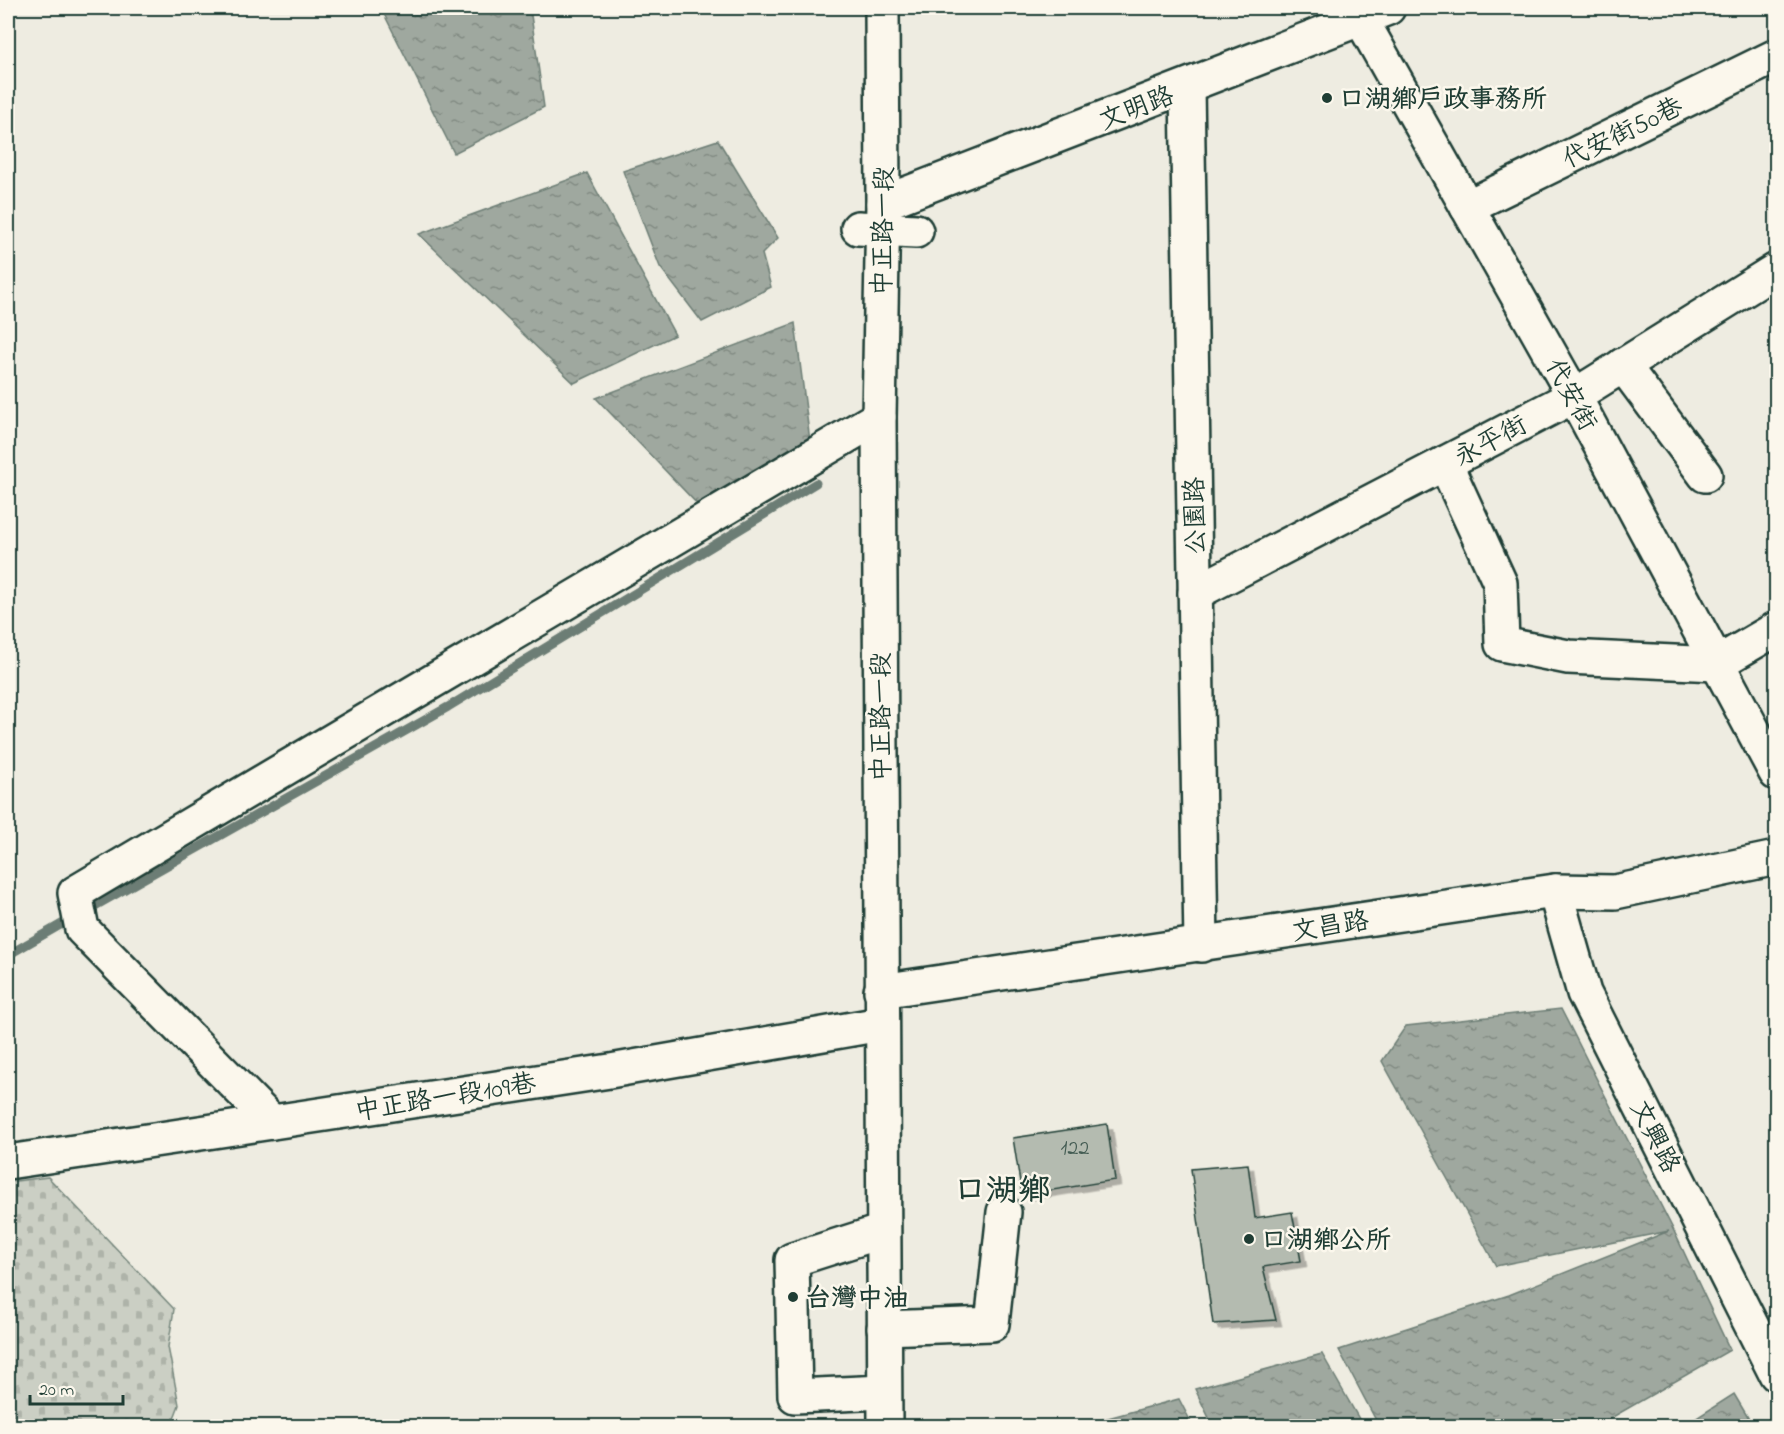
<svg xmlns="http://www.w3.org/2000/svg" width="1784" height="1434" font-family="'Indie Flower','LXGW WenKai TC',sans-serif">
<defs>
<pattern id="cemetery-stones" width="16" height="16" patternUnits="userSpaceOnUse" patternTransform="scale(1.5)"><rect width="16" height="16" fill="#cbcfc4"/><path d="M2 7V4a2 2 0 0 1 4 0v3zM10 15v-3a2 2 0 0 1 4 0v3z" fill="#aeb3a9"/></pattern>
<pattern id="water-ripples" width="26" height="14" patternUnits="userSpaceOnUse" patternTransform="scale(1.5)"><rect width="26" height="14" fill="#9fa89f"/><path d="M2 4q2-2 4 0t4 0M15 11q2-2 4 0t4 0" fill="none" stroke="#818a82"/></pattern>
<filter id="shadow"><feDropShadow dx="5.5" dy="5.5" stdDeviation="0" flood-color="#0004"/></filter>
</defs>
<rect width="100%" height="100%" fill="#eeece1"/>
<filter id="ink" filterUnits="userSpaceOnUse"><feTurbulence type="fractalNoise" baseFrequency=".0167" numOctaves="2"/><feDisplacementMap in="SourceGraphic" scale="12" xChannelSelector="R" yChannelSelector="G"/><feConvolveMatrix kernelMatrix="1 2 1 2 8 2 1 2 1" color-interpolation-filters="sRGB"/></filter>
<g filter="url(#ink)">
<!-- cemetery -->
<polygon fill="url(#cemetery-stones)" stroke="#75867c" stroke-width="1.5" points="48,1177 174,1309 168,1347 179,1405 171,1426 8,1426 8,1182"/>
<!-- water -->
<g fill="url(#water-ripples)" stroke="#6c7d74" stroke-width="1.5">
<polygon points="381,8 530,8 544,107 454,153"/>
<polygon points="718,140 778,238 762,254 771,287 702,322 660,267 623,171"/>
<polygon points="587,173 675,335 574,383 419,234"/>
<polygon points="795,323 812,457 702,509 596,398"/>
<polygon points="1561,1009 1673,1229 1730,1350 1597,1426 1379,1426 1339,1350 1509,1295 1669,1231 1496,1266 1382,1061 1406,1026"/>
<polygon points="1322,1354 1363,1426 1213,1426 1195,1389"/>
<polygon points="1734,1394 1753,1426 1684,1426"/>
<polygon points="1179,1399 1193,1426 1078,1426"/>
</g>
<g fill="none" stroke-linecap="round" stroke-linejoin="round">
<!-- stream -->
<g stroke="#6c7d74" stroke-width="9">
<polyline points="86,911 448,707 816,483"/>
<polyline points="8,955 74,917"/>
</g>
</g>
<!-- building -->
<g fill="#b4bbb0" stroke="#1f3d34" stroke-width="1.5" filter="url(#shadow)">
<polygon points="1107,1124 1115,1180 1022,1195 1013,1138"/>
<polygon points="1248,1164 1255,1218 1292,1212 1301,1261 1263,1267 1276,1320 1213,1324 1191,1169"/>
</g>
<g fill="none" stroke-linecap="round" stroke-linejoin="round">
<!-- minor casing -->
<g stroke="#1f3d34" stroke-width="38">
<g id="minor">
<polyline points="1361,19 1574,396 1776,773"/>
<polyline points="1187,87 1201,945"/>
<polyline points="883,203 1388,8"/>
<polyline points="1467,207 1776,56"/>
<polyline points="858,228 916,231"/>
<polyline points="1623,365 1705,475"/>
<polyline points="1445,463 1500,583 1502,644 1568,657 1716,664 1776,629"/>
<polyline points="1195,593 1574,396 1776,270"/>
<polyline points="1555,891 1584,993 1776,1374"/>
<polyline points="881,991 1555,891 1615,892 1776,858"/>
<polyline points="272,1122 82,929 75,893 879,417"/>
<polyline points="8,1162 610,1071 881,1024"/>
<polyline points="883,1231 792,1260 795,1396 884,1392"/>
<polyline points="884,1328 992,1324 1004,1212"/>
</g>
</g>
<!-- major casing -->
<g stroke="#1f3d34" stroke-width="38">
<polyline id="major" points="882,8 883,203 879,417 885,1426"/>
</g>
<!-- minor -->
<use href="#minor" stroke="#fbf7ec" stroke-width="33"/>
<!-- major -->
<use href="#major" stroke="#fbf7ec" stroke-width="33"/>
</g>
</g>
<!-- markers -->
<g fill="#1f3d34" stroke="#fbf7ec" stroke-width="2">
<circle cx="1327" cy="98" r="6"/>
<circle cx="1249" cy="1239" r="6"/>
<circle cx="793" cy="1297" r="6"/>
</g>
<g text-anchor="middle" stroke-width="5" stroke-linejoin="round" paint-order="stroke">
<!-- number labels -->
<g font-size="22" fill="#445c53">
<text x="1075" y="1154">122</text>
</g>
<!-- poi labels -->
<g font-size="26" font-weight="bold" fill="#1f3d34" stroke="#fbf7ec" text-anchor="start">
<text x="1339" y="107">口湖鄉戶政事務所</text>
<text x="1261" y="1248">口湖鄉公所</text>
<text x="805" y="1306">台灣中油</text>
</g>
<!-- street labels -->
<g font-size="26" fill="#1f3d34" stroke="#fbf7ec">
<text transform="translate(1136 107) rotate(-21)" y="9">文明路</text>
<text transform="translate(1622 132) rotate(-26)" y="9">代安街50巷</text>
<text transform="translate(882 231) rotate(-89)" y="9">中正路一段</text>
<text transform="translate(1572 394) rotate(61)" y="9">代安街</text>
<text transform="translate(1490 440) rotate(-28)" y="9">永平街</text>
<text transform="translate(1194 516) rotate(-91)" y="9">公園路</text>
<text transform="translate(880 717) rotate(-90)" y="9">中正路一段</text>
<text transform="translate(1330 925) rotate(-9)" y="9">文昌路</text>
<text transform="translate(445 1096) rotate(-9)" y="9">中正路一段109巷</text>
<text transform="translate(1656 1136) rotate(63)" y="9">文興路</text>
</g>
<!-- district labels -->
<g font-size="32" font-weight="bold" fill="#1f3d34" stroke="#fbf7ec">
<text x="1002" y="1200">口湖鄉</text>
</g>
</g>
<!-- margin -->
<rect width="1784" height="1434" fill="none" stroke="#fbf7ec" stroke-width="30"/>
<rect x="15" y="15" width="1754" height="1404" fill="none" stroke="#1f3d34" stroke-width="2" filter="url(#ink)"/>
<!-- scale -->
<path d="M30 1395v9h93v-9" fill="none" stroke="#1f3d34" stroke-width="3"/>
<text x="39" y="1395" font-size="18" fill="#1f3d34" stroke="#fbf7ec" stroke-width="4.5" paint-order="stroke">20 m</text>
</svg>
